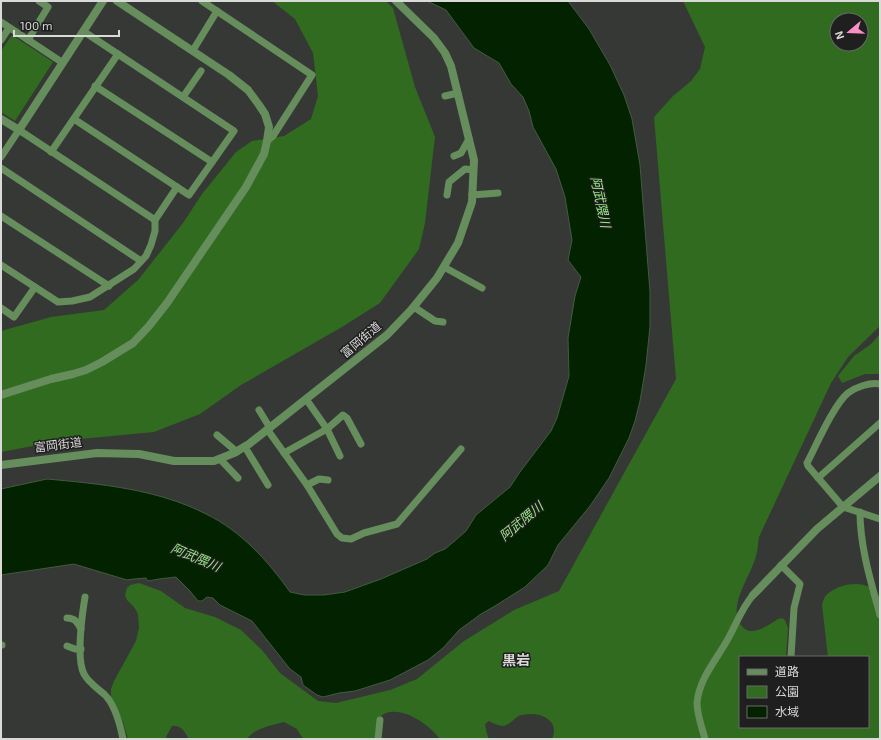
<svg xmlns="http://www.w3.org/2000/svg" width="881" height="740" font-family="'Exo 2','Noto Sans JP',sans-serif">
<rect width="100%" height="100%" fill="#363835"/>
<!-- green -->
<g fill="#306b1f" fill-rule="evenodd">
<polygon points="272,1 386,1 393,8 415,87 435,137 425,223 419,249 380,303 342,327 241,385 200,414 154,432 59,441 1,452 1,331 51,317 104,310 138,280 183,223 202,194 236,152 252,141 284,136 311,119 318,96 313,53 295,19"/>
<path d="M683,1H880V326L848,357L831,383L759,537C758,543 758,550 756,556C751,576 727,606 741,625C751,639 768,625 778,619L782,618L785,620L788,628L786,657H740V727H868V657H828L822,605C823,600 825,595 830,592C844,582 870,579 880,597V739H552C561,719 538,711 522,715C515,716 511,725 503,726C499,726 493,723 489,721L485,724L487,734L489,739H440C429,725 405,707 386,713C383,714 380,717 378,719L376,739H303L297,729L284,722C271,726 256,727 247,739H189C184,731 182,725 172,726L165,739H128L123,722L111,699V689L114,681L136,641L139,628L138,614L134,607L127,600L125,595L127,588L130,585L139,583L161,591L185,608L215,617L241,630L262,650L280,673L318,701L336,703L390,690L417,679L464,641L514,610L559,591L676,379L654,117L673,96L691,81L700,69L705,47ZM837,20H861V44H837Z"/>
<polygon points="12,35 53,62 15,121 1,112 1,51"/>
<polygon points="880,334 880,374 865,374 842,383 838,376 854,356 871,344"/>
</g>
<!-- water -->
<path fill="#022200" stroke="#435a41" d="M427,1H568L589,29L610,65L624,95L632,119L640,165L650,292V326L646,365L640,401L635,421L629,438L609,478L590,506L558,545L548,565L525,587L495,606L481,614L459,630L443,648L428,660L390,680L355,691L339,693L323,697L317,695L303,685L301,677L290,669L252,621L220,605L213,598L207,597L202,601H198L190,591L176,577L159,579L148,581L146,578L134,579L127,580L74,564L1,575V489L47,479C101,484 157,489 206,514C241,531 268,561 290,592L304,595H324L345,592L381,579L427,559L435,553L445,549L457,539L466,531L476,515L510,487L520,472L551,431L557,418L569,376L568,338L575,296L581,277L568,260L572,240L565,197L556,169L533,127L529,111L523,97L511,84L499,63L474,48L446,10Z"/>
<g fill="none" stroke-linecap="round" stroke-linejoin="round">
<!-- minor -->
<g stroke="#668d5c" stroke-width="7">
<polyline points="202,1 312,75 273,136 267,141"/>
<polyline points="1,22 63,63"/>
<polyline points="1,40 9,28"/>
<polyline points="28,40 48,7 39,1"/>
<polyline points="195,47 217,11"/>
<polyline points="95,86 212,162"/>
<polyline points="445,96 458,93"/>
<polyline points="183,97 201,71"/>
<polyline points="74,119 189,195 234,131 83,31"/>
<polyline points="51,152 118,54"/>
<polyline points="454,156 461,153 469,139"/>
<polyline points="1,157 19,130 155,220"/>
<polyline points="1,168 141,261"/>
<polyline points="447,195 449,182 465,169 473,170"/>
<polyline points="472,195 498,193"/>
<polyline points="1,216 109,286"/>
<polyline points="1,265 58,302 72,301 90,297 134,269 146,256 151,245 155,231 155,220 177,187"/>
<polyline points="444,267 482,288"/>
<polyline points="414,307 435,321 443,322"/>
<polyline points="1,308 14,317 35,287"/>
<path d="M880,384C870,382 856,387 848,393C834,404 816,446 807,463L808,466L843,507L880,519"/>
<polyline points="306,399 327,429 340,456"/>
<polyline points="259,410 270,428"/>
<polyline points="267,429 307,485 337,534 342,538 351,539 364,533 397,524 461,449"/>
<polyline points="217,435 237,452"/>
<polyline points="245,447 268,485"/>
<polyline points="284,453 327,429 343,415 347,418 361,444"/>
<polyline points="220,459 238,478"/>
<polyline points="818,478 880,423"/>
<polyline points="307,485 319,479 328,480"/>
<path d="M860,512C860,547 871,582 880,615"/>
<polyline points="781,565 800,584 794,608 791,657"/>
<path d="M85,597C82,615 76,659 84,674C88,682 97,688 104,694C115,704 120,724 123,739"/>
<path d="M67,618C75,618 77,622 81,629"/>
<polyline points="1,645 2,645"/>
<polyline points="67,646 75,649 81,649"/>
<polyline points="378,739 380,720"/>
<path d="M705,739C702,728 697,714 697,703C699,678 718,658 729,637C737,622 742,608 753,595"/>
</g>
<!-- tertiary -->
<g stroke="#668d5c" stroke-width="8">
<polyline points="1,119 19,130 103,1"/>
<polyline points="1,395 51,379 73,374 86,370 102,362 133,343 149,326 167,303 246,187 264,154 267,141 269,127 265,114 259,105 248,90 229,75 117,1"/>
<polyline points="1,465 97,453 139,454 174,461 214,461 234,453 249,444 387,335 411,310 437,278 458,243 472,202 474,160 451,66 445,53 434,38 396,1"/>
<polyline points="753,595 817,529 880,476"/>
</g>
</g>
<g text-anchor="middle" stroke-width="3" stroke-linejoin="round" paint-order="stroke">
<!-- street labels -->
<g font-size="12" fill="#dadbd9" stroke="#1e1f1e">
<text transform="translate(361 340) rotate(-40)" y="4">富岡街道</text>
<text transform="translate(58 445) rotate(-7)" y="4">富岡街道</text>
</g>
<!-- water labels -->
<g font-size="13" font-style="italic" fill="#98eb84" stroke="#1e1f1e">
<text transform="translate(601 202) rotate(78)" y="5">阿武隈川</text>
<text transform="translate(521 521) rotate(-40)" y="5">阿武隈川</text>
<text transform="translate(196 557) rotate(23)" y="5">阿武隈川</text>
</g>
<!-- quarter labels -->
<g font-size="14" font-weight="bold" fill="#dadbd9" stroke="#1e1f1e">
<text x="516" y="665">黒岩</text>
</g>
</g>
<!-- border -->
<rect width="881" height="740" fill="none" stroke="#dadbd9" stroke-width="4"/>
<!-- legend -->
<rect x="739" y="656" width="130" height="72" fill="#1e1f1e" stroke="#696a69"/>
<rect x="747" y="669" width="20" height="6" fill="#668d5c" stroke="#696a69"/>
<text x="775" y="676" font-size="12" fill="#dadbd9">道路</text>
<rect x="747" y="686" width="20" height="12" fill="#306b1f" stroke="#696a69"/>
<text x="775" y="696" font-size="12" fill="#dadbd9">公園</text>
<rect x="747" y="706" width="20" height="12" fill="#022200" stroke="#696a69"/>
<text x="775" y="716" font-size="12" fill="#dadbd9">水域</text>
<!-- north arrow -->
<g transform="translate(849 32) rotate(251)"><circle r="19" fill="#1e1f1e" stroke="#696a69"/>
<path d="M0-3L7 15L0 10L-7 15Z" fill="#fb8fc5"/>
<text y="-6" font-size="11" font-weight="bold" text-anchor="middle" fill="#dadbd9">N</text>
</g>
<!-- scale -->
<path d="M14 30v6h105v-6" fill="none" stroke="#dadbd9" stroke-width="2"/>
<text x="20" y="30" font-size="12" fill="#dadbd9" stroke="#1e1f1e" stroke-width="3" paint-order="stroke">100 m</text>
</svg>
